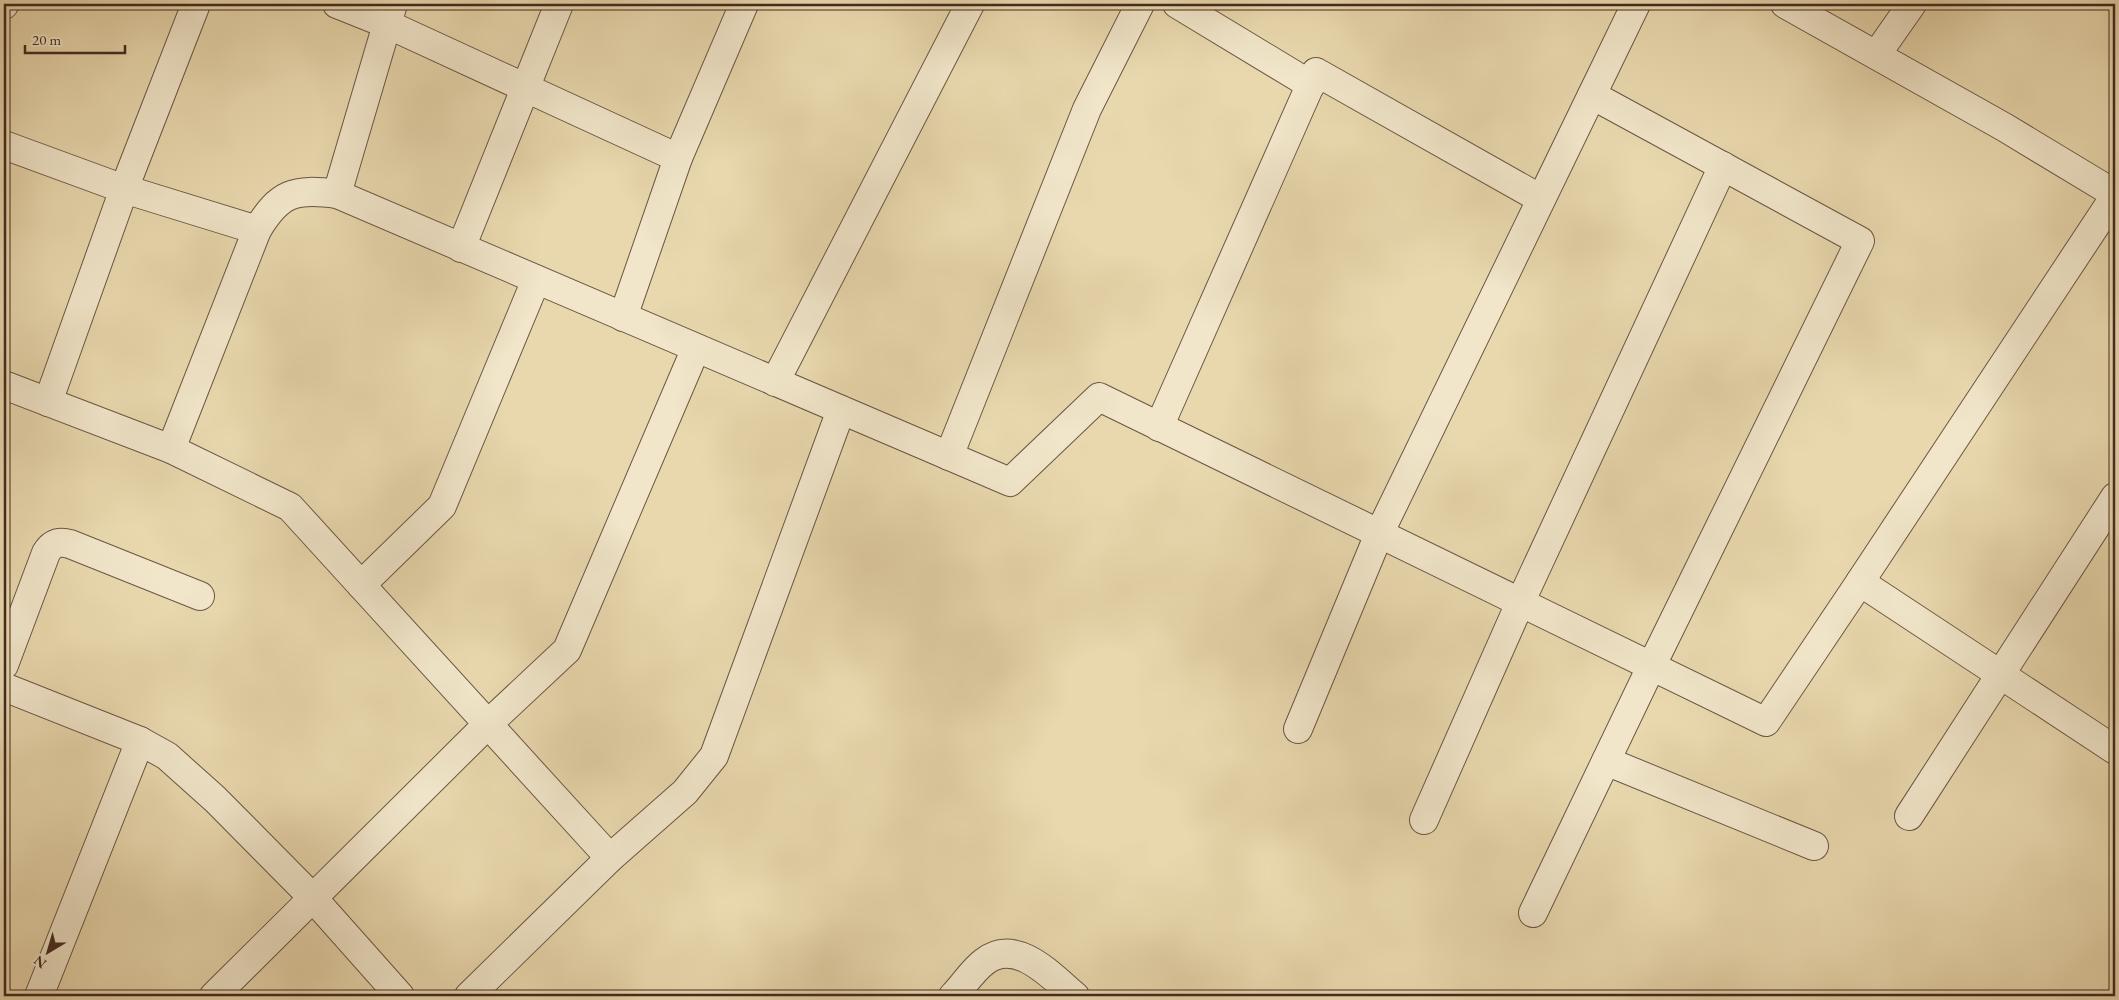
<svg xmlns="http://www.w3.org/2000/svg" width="2119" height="1000" font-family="'EB Garamond',serif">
<rect width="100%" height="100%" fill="#e9d8ae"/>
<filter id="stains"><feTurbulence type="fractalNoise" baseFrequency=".004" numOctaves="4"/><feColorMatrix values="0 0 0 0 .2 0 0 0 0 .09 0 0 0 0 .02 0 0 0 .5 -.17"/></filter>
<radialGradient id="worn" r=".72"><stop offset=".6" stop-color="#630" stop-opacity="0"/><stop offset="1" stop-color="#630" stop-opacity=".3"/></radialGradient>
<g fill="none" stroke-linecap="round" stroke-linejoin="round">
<!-- minor casing -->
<g stroke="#6c5644" stroke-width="30">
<g id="minor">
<polyline points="337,4 387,24 678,158"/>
<polyline points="1177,4 1311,85"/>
<polyline points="1785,4 2004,127 2115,194"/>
<polyline points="4,5 4,4"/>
<polyline points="1877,54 1912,4"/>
<polyline points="4,145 124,189 257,230"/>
<polyline points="337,194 393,4"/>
<polyline points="461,248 559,4"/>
<polyline points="623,317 678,158 744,4"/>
<polyline points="775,382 970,4"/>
<polyline points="4,385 171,449 290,507 610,858"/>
<polyline points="48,402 124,189 196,4"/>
<polyline points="1159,427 1316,72 1541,199"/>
<path d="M171,449L257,230C279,193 294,188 337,194L1010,482L1099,397L1766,722L1860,582L2115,750"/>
<polyline points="949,456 1087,109 1140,4"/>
<polyline points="1860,582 2115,196"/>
<polyline points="361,585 442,506 536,280"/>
<path d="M4,665L46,553C52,543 59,541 70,544L200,596"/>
<polyline points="4,687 140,741 167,756 215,799 312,897 400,996"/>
<polyline points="1298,729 1379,534 1636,4"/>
<polyline points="1606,761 1814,846"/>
<polyline points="1909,816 2115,497"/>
<polyline points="1424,820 1520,603 1723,166"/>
<polyline points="1533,913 1651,667 1860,241 1592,95"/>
<polyline points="39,996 140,741"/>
<polyline points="214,996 488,724 567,650 696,348"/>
<polyline points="469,996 610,858 685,792 714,756 841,410"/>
<path d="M953,996C963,986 973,970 984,962C1016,936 1052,977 1075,996"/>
</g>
</g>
<!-- minor -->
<use href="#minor" stroke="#f1e6ca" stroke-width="28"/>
</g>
<!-- margin -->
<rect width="2119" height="1000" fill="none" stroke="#e9d8ae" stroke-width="20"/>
<rect x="5" y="5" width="2109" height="990" fill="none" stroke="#422a21" stroke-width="2.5"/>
<rect x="10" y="10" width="2099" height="980" fill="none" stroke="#422a21"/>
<!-- north arrow -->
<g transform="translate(48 952) rotate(218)" stroke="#f1e6ca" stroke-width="4" paint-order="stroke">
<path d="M0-4L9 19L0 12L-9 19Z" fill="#422a21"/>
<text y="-8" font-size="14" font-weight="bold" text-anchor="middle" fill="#422a21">N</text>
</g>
<!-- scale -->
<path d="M25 45v8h100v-8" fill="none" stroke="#422a21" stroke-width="2.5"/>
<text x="32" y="45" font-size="15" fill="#422a21" stroke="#f1e6ca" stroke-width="4" paint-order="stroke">20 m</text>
<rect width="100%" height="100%" filter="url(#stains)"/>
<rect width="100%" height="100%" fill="url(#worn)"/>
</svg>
